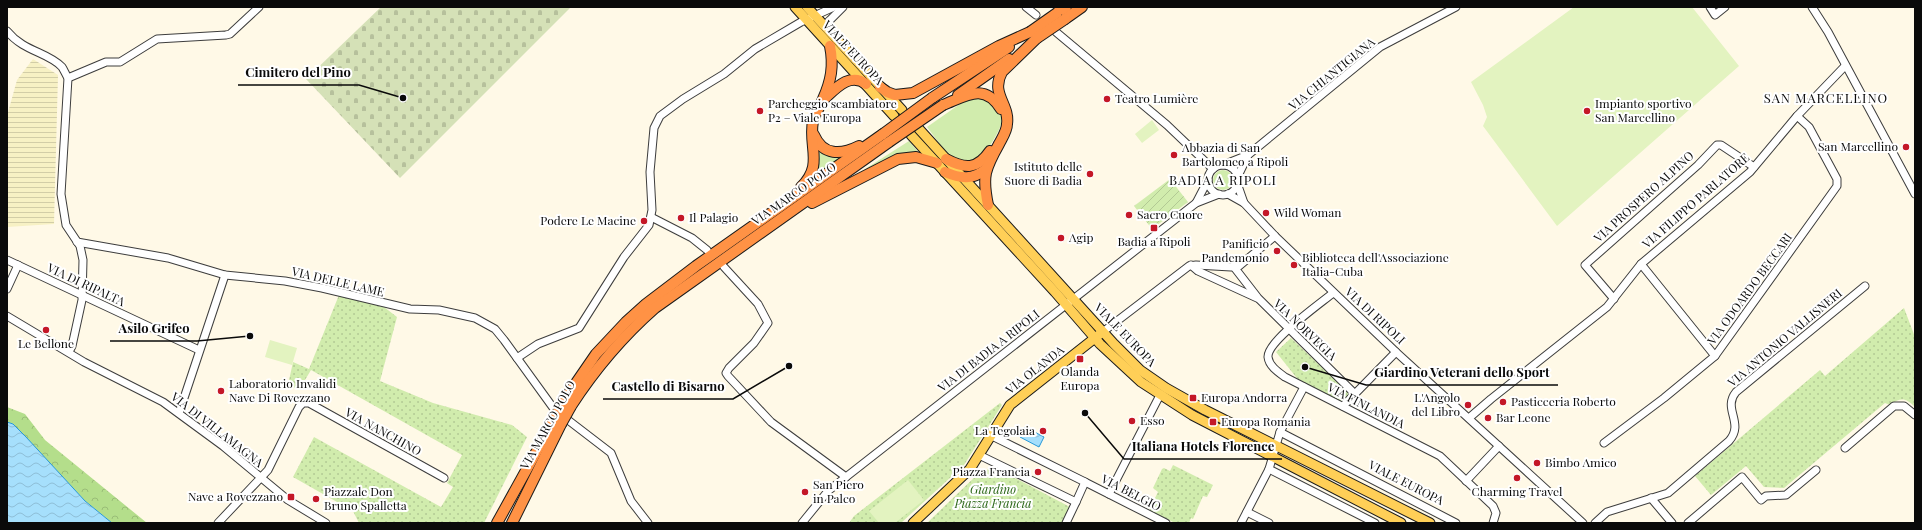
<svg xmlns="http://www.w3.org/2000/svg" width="1922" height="530" font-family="'Playfair Display',serif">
<defs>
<pattern id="farmland-rules" width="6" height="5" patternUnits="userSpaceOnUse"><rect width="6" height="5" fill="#f7f1c4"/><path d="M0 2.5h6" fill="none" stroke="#d2cda7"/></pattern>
<pattern id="forest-crowns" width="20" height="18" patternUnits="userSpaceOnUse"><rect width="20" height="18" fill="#b4de8b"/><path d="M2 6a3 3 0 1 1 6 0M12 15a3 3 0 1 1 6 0" fill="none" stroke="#99bd77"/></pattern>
<pattern id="cemetery-stones" width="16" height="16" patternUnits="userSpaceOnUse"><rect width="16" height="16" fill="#d5e1b7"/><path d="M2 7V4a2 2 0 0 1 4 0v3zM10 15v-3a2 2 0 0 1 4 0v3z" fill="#b6c09c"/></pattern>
<pattern id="park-dots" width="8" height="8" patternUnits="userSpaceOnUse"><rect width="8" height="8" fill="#d1ecad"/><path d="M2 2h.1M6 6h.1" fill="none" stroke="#b2c994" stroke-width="1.8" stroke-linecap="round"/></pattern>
<pattern id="garden-furrows" width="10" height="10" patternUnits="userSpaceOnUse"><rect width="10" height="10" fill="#d1ecad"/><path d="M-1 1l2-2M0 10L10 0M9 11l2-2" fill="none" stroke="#b2c994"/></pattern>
<pattern id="water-waves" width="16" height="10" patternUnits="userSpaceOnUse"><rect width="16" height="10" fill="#a6dffc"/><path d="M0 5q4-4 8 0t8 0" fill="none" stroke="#8ebed7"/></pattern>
</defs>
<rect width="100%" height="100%" fill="#fff9e7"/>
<!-- farmland -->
<polygon fill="url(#farmland-rules)" points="33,59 58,75 54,224 7,227 7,116 17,80"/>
<!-- grass -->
<g fill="#d1ecad">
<path d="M970,97H985C991,102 999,107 1001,116C1003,124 998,132 994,139C985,154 976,169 956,159C944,152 935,137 927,127Z"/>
<polygon points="909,141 920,154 851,178"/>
<polygon points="817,148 841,158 815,177"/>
<circle cx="1223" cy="180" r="10"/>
</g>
<!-- forest -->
<polygon fill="url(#forest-crowns)" points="7,407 25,414 45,440 147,523 112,523 85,501 13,424 7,422"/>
<!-- cemetery -->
<polygon fill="url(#cemetery-stones)" points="381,7 571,7 400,178 306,79"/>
<!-- park -->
<g fill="url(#park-dots)">
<polygon points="339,295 384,307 397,317 380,381 433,403 512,425 527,437 484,523 359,523 353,511 293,477 314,437 441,507 453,487 447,483 462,455 311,370 299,390 288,385 293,362 309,369"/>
<path d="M1904,308L1915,337V407C1906,398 1901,397 1890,405L1885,403L1784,488L1764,487L1746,466L1711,495L1695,476L1820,370L1825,376Z"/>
<polygon points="1291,338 1350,394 1342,403 1300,382 1276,352"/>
<polygon points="1000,403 1002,405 964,465 901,523 849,523 854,516"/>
<polygon points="1173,465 1213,485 1207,497 1203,496 1193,519 1191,518 1189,523 1175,523 1149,510 1158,492 1153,488 1162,469 1164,468 1170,471"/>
<polygon points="994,467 1070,507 1062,523 927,523 979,473"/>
</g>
<!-- garden -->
<polygon fill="url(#garden-furrows)" points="1170,179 1188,202 1152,229 1134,206"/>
<!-- pitch -->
<g fill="#e3f3c0">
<polygon points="1574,7 1692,7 1739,66 1557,226 1483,126 1487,117 1483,105 1471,82"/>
<polygon points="1152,120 1159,130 1142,143 1135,134"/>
<polygon points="270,340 297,348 292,365 265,357"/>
<polygon points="908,480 924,500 895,523 879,523 869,511"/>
</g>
<!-- water -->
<g fill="url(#water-waves)" stroke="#2799d9">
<polygon points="7,422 13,424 26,437 85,501 112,523 7,523"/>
<polygon points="1025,427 1044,437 1039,447 1020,437"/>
</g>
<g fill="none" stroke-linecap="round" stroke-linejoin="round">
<!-- minor casing -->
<g stroke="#3d3d3d" stroke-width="9">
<g id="minor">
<polyline points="1026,7 1036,15"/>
<polyline points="1710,7 1715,15 1725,7"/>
<polyline points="1812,7 1828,32 1915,194"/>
<polyline points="824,26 843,7"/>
<path d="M7,31C24,52 48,52 62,67C64,70 66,75 68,78L61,194L66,225L80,246L83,260L82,300L72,346L69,352"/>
<polyline points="1056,32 1167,125 1213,169"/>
<polyline points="68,78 106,62 120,62 157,39 226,35 230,34 259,7"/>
<polyline points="1223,165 1248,155 1380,47 1456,7"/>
<circle cx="1223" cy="180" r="15"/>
<polyline points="1237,178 1248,155"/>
<polyline points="1237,183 1244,203"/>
<polyline points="1228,194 1244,203 1275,236 1396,352 1583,523"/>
<polyline points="1196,203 1208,180"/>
<polyline points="651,217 692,238 707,250"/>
<polyline points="77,242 168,258 225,275 285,281 322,288 410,309 439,310 475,318 495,329 504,340 554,409"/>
<polyline points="7,260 199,350"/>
<polyline points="1641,264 1715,356"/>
<polyline points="1191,265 1198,271 1257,298"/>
<polyline points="724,267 758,304 768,323 754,343 729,368 726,373 728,376 771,422 846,477"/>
<polyline points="1234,267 1258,298 1355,394"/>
<polyline points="7,289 18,265"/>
<path d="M1333,293C1321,303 1267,341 1268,357C1269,366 1278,372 1285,377L1440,456L1493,506L1496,513L1493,523"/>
<polyline points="1614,299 1585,265 1698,165 1717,145 1721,145 1754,167"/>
<polyline points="7,316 84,362 163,402 223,446 288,500 326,523"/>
<polyline points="1104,331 1189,266 1196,265 1231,267 1239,266 1275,236"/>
<polyline points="517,358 538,344 579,328 624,257 649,225 652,210 650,172 654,128 660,116 683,99 724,74 755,49 801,22 834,7"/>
<polyline points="1343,406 1396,352"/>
<polyline points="179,413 225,275"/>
<polyline points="1469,418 1491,399 1607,307 1641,264 1750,172 1797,116 1845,66"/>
<polyline points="568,420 611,453 631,501 648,523"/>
<polyline points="1280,432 1456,523"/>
<polyline points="1604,443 1664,398 1715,356 1837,186 1837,179 1809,127 1797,116"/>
<polyline points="1845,448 1894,406 1904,406 1915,415"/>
<polyline points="979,455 1076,502 1085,482 990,435"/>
<polyline points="1269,469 1375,523"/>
<polyline points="1466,481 1499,446"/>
<polyline points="1085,482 1166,523"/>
<polyline points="1109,494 1160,395"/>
<polyline points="1651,498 1672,523"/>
<polyline points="1247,512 1269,523"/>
<polyline points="218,523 268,470 299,407 303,403 309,403 444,478"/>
<polyline points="802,523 828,491 846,477 1196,203 1219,194"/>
<polyline points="1066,523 1076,502"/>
<polyline points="1241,523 1269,469 1280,432 1304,387"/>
<path d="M1595,523L1607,512L1668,493L1729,441C1745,423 1722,409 1736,392L1865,286"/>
<polyline points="1688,523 1742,477 1761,500 1766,496 1786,495 1816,470"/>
</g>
</g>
<!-- major casing -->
<g stroke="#1b1b1b" stroke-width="11">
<g id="major">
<polyline points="795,7 894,116"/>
<polyline points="807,7 902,110"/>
<polyline points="919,129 1114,344 1140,370 1166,388 1205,410 1430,523"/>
<polyline points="911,135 1055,292 1100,344 1141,382 1192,415 1401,523"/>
<polyline points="913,523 970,469 1010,405 1100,334"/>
</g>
</g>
<!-- highway casing -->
<g stroke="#1b1b1b" stroke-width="12">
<g id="highway">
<polyline points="1057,13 1066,7"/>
<polyline points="1065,19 1082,7"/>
<polyline points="880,87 887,92 895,95 913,93 999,46 1030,32"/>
<polyline points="958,95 1009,59"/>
<polyline points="932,98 1009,47"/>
<path d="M824,99C836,88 850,72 866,84"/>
<path d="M943,105C966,96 984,82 1001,109"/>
<path d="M814,135C823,156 841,155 859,146"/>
<path d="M946,159C965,169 977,170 990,151"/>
<path d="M945,172C961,179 973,180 986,169"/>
<path d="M801,187C824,165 808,147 813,121C815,113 820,107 823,99C831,81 834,66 830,46"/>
<polyline points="812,203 898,159 916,157 937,163"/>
<path d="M988,205C982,176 985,169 999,144C1002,138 1007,131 1007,124C1010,104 990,94 1002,72L1037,38"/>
<polyline points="563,402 596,354 626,322 646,304 696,266 883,134"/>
<path d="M571,406C595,369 622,337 655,308L889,142"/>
<polyline points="497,523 554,420"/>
<polyline points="512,523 561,424"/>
</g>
</g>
<!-- minor -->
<use href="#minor" stroke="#fff" stroke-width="7"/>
<!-- major -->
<use href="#major" stroke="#ffcf57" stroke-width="9"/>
<!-- highway -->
<use href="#highway" stroke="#ff9245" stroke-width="10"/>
<!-- highway-bridge casing -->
<g stroke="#1b1b1b" stroke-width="12" stroke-linecap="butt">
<g id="highway-bridge">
<polyline points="1030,32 1057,13"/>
<polyline points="1037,38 1065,19"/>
<polyline points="883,134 932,98"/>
<polyline points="889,142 943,105"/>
<polyline points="554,420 563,402"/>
<polyline points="561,424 571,406"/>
</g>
</g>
<!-- highway-bridge -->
<use href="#highway-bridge" stroke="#ff9245" stroke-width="10"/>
</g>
<!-- markers -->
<g fill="#c41727" stroke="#fff" stroke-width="1.5">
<circle cx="1107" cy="99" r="4"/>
<circle cx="760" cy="111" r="4"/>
<circle cx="1587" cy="111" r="4"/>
<circle cx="1906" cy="147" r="4"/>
<circle cx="1174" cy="155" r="4"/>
<circle cx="1090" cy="174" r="4"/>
<circle cx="1266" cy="213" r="4"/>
<circle cx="1129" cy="215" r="4"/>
<circle cx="681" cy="218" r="4"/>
<circle cx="644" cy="221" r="4"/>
<rect x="1150" y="224" width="8" height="8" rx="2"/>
<circle cx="1061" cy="238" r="4"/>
<circle cx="1277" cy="251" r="4"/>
<circle cx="1294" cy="265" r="4"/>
<circle cx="46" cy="330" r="4"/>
<rect x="1076" y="355" width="8" height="8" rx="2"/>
<circle cx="221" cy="391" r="4"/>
<rect x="1189" y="394" width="8" height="8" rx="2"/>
<circle cx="1503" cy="402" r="4"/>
<circle cx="1468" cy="405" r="4"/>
<circle cx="1488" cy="418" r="4"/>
<circle cx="1132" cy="421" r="4"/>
<rect x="1209" y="418" width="8" height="8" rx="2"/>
<circle cx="1043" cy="431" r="4"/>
<circle cx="1537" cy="463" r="4"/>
<circle cx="1038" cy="472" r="4"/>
<circle cx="1517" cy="478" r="4"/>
<circle cx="805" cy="492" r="4"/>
<rect x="287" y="493" width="8" height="8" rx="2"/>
<circle cx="316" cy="499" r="4"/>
</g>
<g text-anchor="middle" stroke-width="4" stroke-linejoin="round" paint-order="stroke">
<!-- street labels -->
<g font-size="12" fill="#0a0a0a" stroke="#fff">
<text transform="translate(853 53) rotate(47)" y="4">VIALE EUROPA</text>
<text transform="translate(1332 74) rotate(-39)" y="4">VIA CHIANTIGIANA</text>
<text transform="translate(794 194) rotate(-35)" y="4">VIA MARCO POLO</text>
<text transform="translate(1644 197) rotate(-42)" y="4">VIA PROSPERO ALPINO</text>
<text transform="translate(1696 201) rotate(-41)" y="4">VIA FILIPPO PARLATORE</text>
<text transform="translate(338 282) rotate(13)" y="4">VIA DELLE LAME</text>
<text transform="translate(86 285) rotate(25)" y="4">VIA DI RIPALTA</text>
<text transform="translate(1750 289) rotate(-54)" y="4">VIA ODOARDO BECCARI</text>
<text transform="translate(1375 316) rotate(43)" y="4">VIA DI RIPOLI</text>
<text transform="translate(1305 330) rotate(44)" y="4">VIA NORVEGIA</text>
<text transform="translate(1125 335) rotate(46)" y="4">VIALE EUROPA</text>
<text transform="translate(1785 338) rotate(-40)" y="4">VIA ANTONIO VALLISNERI</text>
<text transform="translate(989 351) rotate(-38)" y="4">VIA DI BADIA A RIPOLI</text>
<text transform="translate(1035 370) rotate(-38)" y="4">VIA OLANDA</text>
<text transform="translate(1366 406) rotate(27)" y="4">VIA FINLANDIA</text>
<text transform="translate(548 425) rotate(-61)" y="4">VIA MARCO POLO</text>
<text transform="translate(217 430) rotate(38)" y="4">VIA DI VILLAMAGNA</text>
<text transform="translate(383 432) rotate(29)" y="4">VIA NANCHINO</text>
<text transform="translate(1406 483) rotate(27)" y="4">VIALE EUROPA</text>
<text transform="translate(1131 493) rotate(27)" y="4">VIA BELGIO</text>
</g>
<!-- poi labels -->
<g font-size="12" fill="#0a0a0a" stroke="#fff" text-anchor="start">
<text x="1115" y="103">Teatro Lumière</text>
<text x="768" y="108">Parcheggio scambiatore<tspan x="768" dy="14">P2 – Viale Europa</tspan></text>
<text x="1595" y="108">Impianto sportivo<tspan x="1595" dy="14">San Marcellino</tspan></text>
<text x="1898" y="151" text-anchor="end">San Marcellino</text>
<text x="1182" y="152">Abbazia di San<tspan x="1182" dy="14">Bartolomeo a Ripoli</tspan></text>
<text x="1082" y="171" text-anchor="end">Istituto delle<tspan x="1082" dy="14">Suore di Badia</tspan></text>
<text x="1274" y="217">Wild Woman</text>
<text x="1137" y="219">Sacro Cuore</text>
<text x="689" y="222">Il Palagio</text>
<text x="636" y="225" text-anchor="end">Podere Le Macine</text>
<text x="1069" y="242">Agip</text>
<text x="1154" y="246" text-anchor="middle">Badia a Ripoli</text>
<text x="1269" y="248" text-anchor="end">Panificio<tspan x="1269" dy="14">Pandemonio</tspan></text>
<text x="1302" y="262">Biblioteca dell'Associazione<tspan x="1302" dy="14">Italia-Cuba</tspan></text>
<text x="46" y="348" text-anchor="middle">Le Bellone</text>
<text x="1080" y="376" text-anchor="middle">Olanda<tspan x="1080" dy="14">Europa</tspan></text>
<text x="229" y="388">Laboratorio Invalidi<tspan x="229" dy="14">Nave Di Rovezzano</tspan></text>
<text x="1201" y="402">Europa Andorra</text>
<text x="1460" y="402" text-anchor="end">L'Angolo<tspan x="1460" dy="14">del Libro</tspan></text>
<text x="1511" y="406">Pasticceria Roberto</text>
<text x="1496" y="422">Bar Leone</text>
<text x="1140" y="425">Esso</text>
<text x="1221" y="426">Europa Romania</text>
<text x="1035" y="435" text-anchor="end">La Tegolaia</text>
<text x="1545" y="467">Bimbo Amico</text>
<text x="1030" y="476" text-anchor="end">Piazza Francia</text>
<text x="813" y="489">San Piero<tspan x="813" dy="14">in Palco</tspan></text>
<text x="324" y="496">Piazzale Don<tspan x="324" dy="14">Bruno Spalletta</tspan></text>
<text x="1517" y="496" text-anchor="middle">Charming Travel</text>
<text x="283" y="501" text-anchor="end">Nave a Rovezzano</text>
</g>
<!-- park labels -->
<g font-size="12" font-style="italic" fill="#2a6616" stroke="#fff">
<text x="993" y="494">Giardino<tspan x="993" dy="14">Piazza Francia</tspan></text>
</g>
<!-- neighbourhood labels -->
<g font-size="13" letter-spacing="1" fill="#0a0a0a" stroke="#fff">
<text x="1826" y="103">SAN MARCELLINO</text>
<text x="1223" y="185">BADIA A RIPOLI</text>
</g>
</g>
<!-- callouts -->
<path fill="none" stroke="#0a0a0a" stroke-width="1.5" d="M403 98L359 85H238M250 336L197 341H110M1305 367L1366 385H1558M789 366L733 399H603M1085 413L1124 459H1282"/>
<g fill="#0a0a0a" stroke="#fff" stroke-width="1.5">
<circle cx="403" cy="98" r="4"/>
<circle cx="250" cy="336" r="4"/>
<circle cx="1305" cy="367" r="4"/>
<circle cx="789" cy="366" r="4"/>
<circle cx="1085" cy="413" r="4"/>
</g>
<g font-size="13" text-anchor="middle" font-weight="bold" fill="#0a0a0a" stroke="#fff" stroke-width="4" stroke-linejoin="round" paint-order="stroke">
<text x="298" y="77">Cimitero del Pino</text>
<text x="154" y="333">Asilo Grifeo</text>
<text x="1462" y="377">Giardino Veterani dello Sport</text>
<text x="668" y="391">Castello di Bisarno</text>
<text x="1203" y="451">Italiana Hotels Florence</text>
</g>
<!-- border -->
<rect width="1922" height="530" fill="none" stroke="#0a0a0a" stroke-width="16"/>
</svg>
